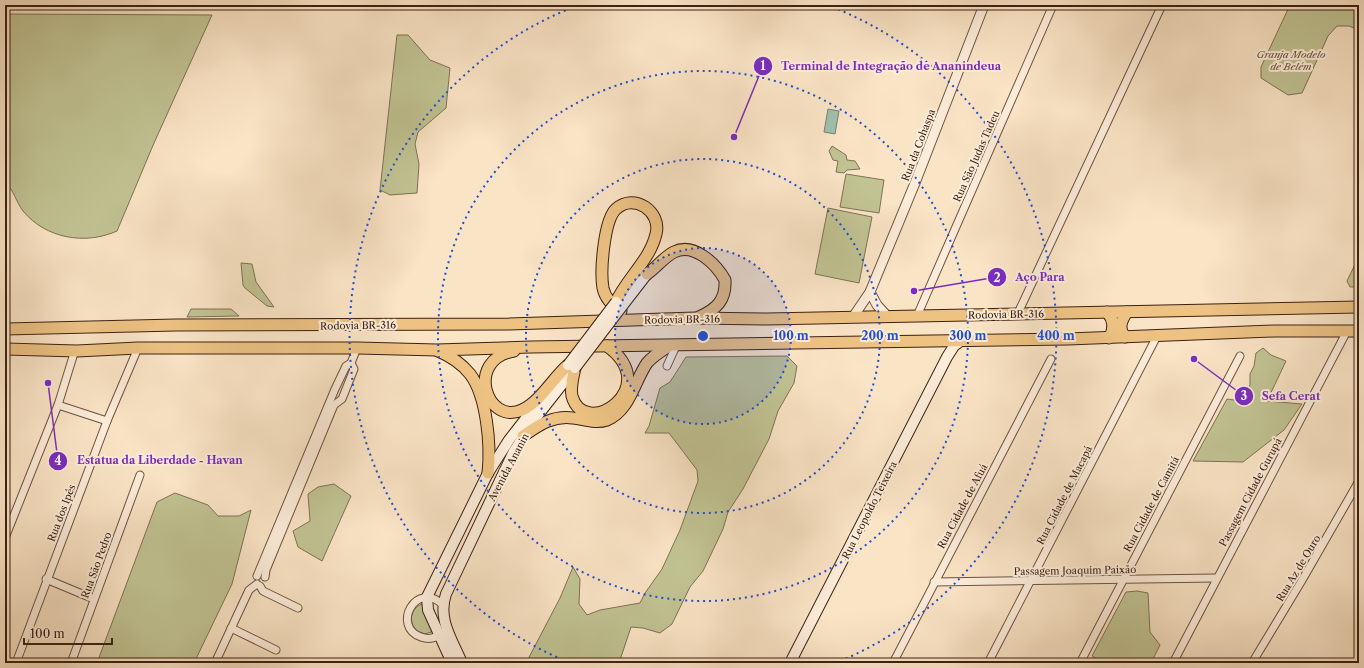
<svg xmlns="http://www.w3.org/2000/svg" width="1364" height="668" font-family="'Libre Caslon Text',serif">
<rect width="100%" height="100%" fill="#fae4c6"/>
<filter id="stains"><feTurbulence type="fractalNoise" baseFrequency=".005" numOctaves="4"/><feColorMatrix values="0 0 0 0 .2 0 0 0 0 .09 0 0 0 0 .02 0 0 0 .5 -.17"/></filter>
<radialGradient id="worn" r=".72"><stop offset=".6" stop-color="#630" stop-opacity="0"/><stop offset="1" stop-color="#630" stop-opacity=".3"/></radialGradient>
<!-- green -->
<g fill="#c1c393" stroke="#7e7253">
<polygon points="1290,5 1359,5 1359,30 1349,26 1337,26 1328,36 1302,93 1288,95 1261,78 1261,67"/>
<path d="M5,14L212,15L154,143L117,231C86,245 46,239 23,211C16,202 14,190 5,182Z"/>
<polygon points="397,35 408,35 430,60 450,68 446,108 418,132 415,144 419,164 417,193 390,195 380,190"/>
<polygon points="832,146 846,155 847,160 855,161 860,169 847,170 844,173 836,172 838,161 833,160 829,151"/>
<polygon points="846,174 884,180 879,213 840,207"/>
<polygon points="828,208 872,217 859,283 815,274"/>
<polygon points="1359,256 1359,287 1350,287 1347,281"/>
<polygon points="241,263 252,264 256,282 274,307 267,306 245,288 243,285"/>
<polygon points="191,309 231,309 239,316 187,317"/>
<polygon points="1263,348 1271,355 1286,361 1267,401 1302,404 1284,430 1243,462 1193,461 1227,399 1241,401 1250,385 1250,374 1254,366 1256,353"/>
<polygon points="787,356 797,366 794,383 778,411 769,439 743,489 728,512 723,529 703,571 690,587 672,624 660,633 643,628 631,627 619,663 526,663 560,598 573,567 580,579 579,604 587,615 600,610 640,603 645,593 662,569 680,530 698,481 697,470 669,433 645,433 649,426 660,388 670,382 686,357"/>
<polygon points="334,484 351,496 322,561 298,547 293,531 310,521 308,494 318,487"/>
<polygon points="175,493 208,505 218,516 239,516 251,510 232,584 194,663 97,663 157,502"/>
<polygon points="1137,591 1148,593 1150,632 1160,645 1151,663 1103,663 1092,656 1126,592"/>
<path d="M422,604L434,631L425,634L417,631C408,622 410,609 422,604Z"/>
</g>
<!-- water -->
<polygon fill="#a0bfae" stroke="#788070" points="828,109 839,111 835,134 824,132"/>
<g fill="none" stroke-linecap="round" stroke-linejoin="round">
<!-- minor casing -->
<g stroke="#6c5240" stroke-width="9">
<g id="minor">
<polyline points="1018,313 1162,5"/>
<polyline points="917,316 1053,5"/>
<polyline points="667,366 676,346"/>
<polyline points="58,405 107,421"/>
<polyline points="5,538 58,405 75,350"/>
<polyline points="257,576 335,389 346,366 351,363 357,348"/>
<polyline points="265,577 266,570 334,405 342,399 354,369 351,363"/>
<polyline points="46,579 94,599"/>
<polyline points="934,582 1216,578"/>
<polyline points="260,586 263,591 298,608"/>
<polyline points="231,628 276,650"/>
<path d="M442,633C436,638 429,640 421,637C391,627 416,579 443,605"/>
<polyline points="16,663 107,421 138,348"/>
<polyline points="71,663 140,475"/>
<polyline points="215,663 249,590 257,584"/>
<polyline points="893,663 1051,359"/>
<polyline points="988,663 1157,336"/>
<polyline points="1080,663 1240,356"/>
<polyline points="1173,663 1347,331"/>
<polyline points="1252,663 1301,582 1359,481"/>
</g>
</g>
<!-- tertiary casing -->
<g stroke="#6c5240" stroke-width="11">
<g id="tertiary">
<polyline points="870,292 877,305 887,316"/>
<polyline points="853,317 870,292 915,183 984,5"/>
</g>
</g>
<!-- secondary casing -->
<g stroke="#3c2113" stroke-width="12">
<g id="secondary">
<polyline points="623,305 647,274"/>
<polyline points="452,663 428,610 427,597 488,473 509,440 541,399"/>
<path d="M462,663C453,641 437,619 446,594L514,451L538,415L575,368"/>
<polyline points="790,663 947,357 954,346 962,340"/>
</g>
</g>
<!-- trunk casing -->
<g stroke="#3c2113" stroke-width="13">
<g id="trunk">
<path d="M647,274C656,268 664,257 674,252C694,242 716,264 725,280C726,300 717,309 699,317"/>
<path d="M616,302C627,278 650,260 656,234C662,212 634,192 616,209C604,220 600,271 603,288C605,298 613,306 621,311"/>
<path d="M1107,312C1114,320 1115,329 1109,338"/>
<polyline points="5,329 176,325 509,324 695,318 767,319 1359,307"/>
<path d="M1125,337C1118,328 1121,321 1127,312"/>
<polyline points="5,349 77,351 138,348 357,348 437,350 531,347 1068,339 1274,331 1359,331"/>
<path d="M438,351C450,356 462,364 470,374C487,396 491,446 488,473"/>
<path d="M514,351C465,359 486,426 522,410C540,402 553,378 568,365"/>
<path d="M575,368C573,377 570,387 572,396C584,441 665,388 607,346"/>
<path d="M523,436C539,425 553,415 573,418C584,419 595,424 607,420C630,410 634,382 647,363C653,356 661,351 669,346"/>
</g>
</g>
<!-- minor -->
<use href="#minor" stroke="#fcedda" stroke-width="7"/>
<!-- tertiary -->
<use href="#tertiary" stroke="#fcedda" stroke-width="9"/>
<!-- secondary -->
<use href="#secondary" stroke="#fcedda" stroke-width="10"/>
<!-- trunk -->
<use href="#trunk" stroke="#edc283" stroke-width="11"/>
<!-- secondary-bridge casing -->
<g stroke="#3c2113" stroke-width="12" stroke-linecap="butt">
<g id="secondary-bridge">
<polyline points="568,365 616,302"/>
<polyline points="575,368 623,305"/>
</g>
</g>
<!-- secondary-bridge -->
<use href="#secondary-bridge" stroke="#fcedda" stroke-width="10"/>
</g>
<!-- distance rings -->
<circle cx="703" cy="336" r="88" fill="#1d4ed8" fill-opacity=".12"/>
<g fill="none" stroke="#1d4ed8" stroke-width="2" stroke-dasharray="2 4">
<circle cx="703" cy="336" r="88"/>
<circle cx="703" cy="336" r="177"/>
<circle cx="703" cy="336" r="265"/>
<path d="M568 662A353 353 0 0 1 579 5M827 5A353 353 0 0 1 838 662"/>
</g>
<g text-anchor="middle" stroke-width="4" stroke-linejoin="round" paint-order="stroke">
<!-- park labels -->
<g font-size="10" font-style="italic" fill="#645239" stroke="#fcedda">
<text x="1291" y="58">Granja Modelo<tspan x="1291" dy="12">de Belém</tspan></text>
</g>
<!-- street labels -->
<g font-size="10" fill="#3c2113" stroke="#fcedda">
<text transform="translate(918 145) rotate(-69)" y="4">Rua da Cohaspa</text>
<text transform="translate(976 156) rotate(-66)" y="4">Rua São Judas Tadeu</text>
<text transform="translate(1006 314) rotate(-1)" y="4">Rodovia BR-316</text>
<text transform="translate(682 319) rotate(-1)" y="4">Rodovia BR-316</text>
<text transform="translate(358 325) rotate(-1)" y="4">Rodovia BR-316</text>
<text transform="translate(508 467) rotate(-62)" y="4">Avenida Ananin</text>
<text transform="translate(1250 492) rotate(-62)" y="4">Passagem Cidade Gurupá</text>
<text transform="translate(1064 495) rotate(-63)" y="4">Rua Cidade de Macapá</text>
<text transform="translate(1151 504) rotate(-62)" y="4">Rua Cidade de Camitá</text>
<text transform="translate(962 506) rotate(-62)" y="4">Rua Cidade de Afuá</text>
<text transform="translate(869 510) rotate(-63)" y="4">Rua Leopoldo Teixeira</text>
<text transform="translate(61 513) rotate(-69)" y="4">Rua dos Ipês</text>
<text transform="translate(96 565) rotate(-70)" y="4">Rua São Pedro</text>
<text transform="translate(1298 568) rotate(-59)" y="4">Rua Az de Ouro</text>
<text transform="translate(1075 570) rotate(-1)" y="4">Passagem Joaquim Paixão</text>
</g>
</g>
<circle cx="703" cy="336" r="6" fill="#1d4ed8" stroke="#fcedda" stroke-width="2"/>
<g font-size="12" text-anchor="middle" font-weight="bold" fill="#1d4ed8" stroke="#fcedda" stroke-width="4" stroke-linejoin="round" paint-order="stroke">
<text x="791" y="340">100 m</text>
<text x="880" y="340">200 m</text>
<text x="968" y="340">300 m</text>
<text x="1056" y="340">400 m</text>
</g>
<!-- callouts -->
<path fill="none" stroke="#7b2cbf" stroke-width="1.5" d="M734 137L763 66M914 291L997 277M1194 359L1244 396M48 383L58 461"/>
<g fill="#7b2cbf" stroke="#fcedda" stroke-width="1.5">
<circle cx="734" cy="137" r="4"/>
<circle cx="914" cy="291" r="4"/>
<circle cx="1194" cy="359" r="4"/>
<circle cx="48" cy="383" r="4"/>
<circle cx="763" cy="66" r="10"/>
<circle cx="997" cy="277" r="10"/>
<circle cx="1244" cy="396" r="10"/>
<circle cx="58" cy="461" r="10"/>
</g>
<g font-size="12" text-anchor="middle" font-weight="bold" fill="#fff">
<text x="763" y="70">1</text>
<text x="997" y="282">2</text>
<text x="1244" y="400">3</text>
<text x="58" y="465">4</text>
</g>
<g font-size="11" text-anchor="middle" font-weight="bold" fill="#7b2cbf" stroke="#fcedda" stroke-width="4" stroke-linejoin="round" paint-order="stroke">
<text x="891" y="70">Terminal de Integração de Ananindeua</text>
<text x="1040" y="281">Aço Para</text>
<text x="1291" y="400">Sefa Cerat</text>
<text x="160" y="464">Estatua da Liberdade - Havan</text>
</g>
<!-- margin -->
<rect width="1364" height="668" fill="none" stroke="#fae4c6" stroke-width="20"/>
<rect x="6" y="6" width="1352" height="656" fill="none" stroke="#3c2113" stroke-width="2"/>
<rect x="10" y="10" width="1344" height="648" fill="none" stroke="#3c2113"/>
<!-- scale -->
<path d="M24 638v6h88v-6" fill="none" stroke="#3c2113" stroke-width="2"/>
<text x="30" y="638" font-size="12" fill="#3c2113" stroke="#fcedda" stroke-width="3" paint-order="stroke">100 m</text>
<rect width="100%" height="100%" filter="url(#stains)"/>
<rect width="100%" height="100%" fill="url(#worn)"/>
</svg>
